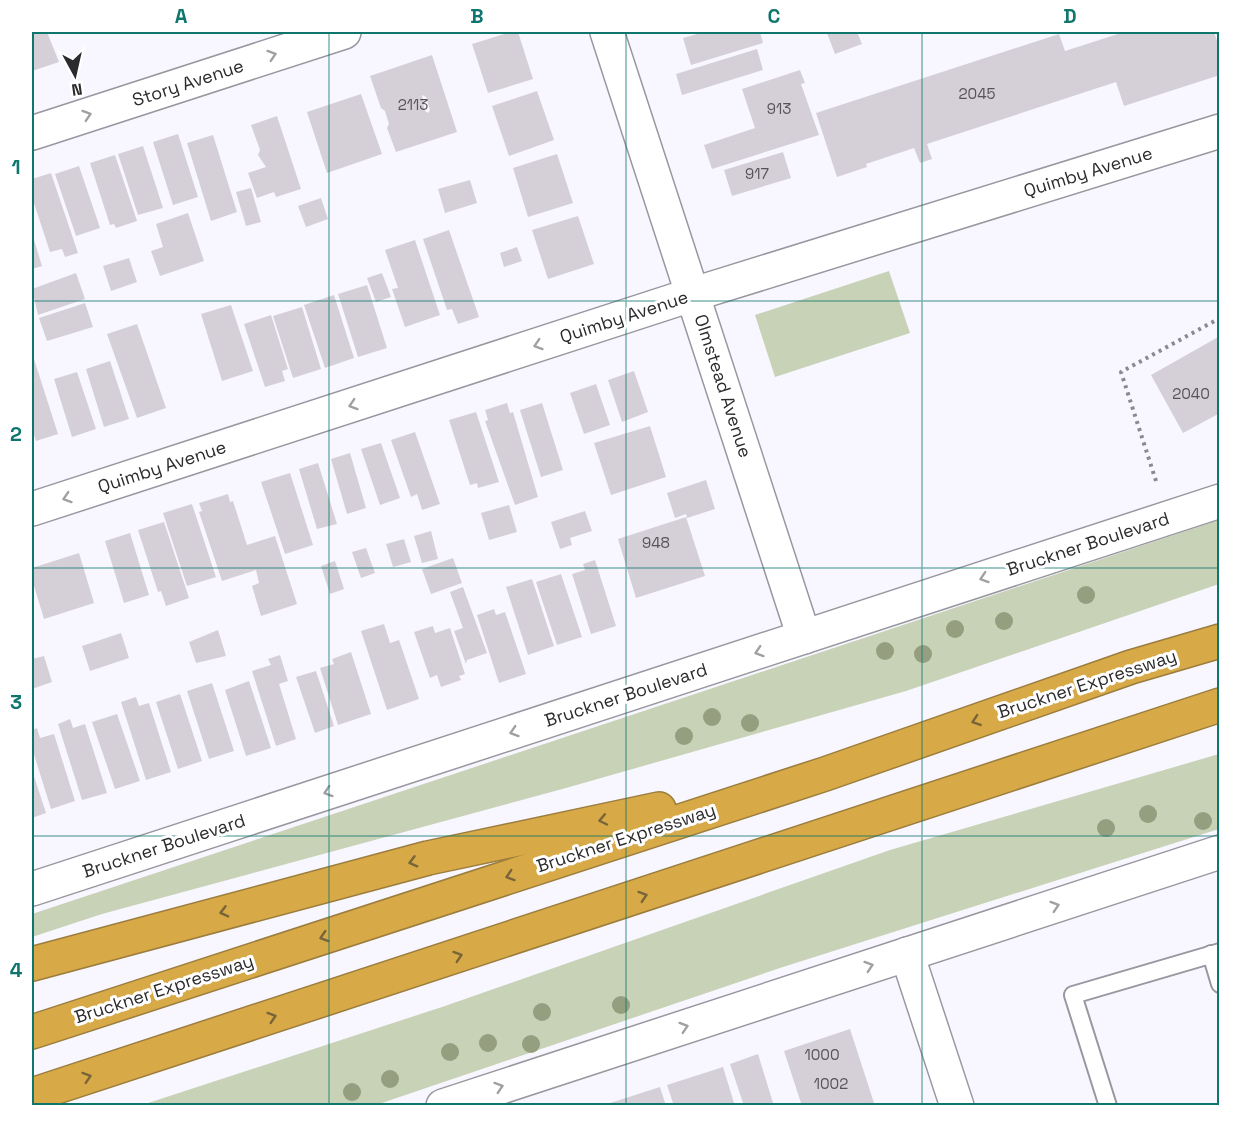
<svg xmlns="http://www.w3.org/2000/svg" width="1251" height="1137" font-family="'Space Grotesk',sans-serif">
<rect width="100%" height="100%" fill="#f8f7ff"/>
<!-- green -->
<g fill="#c8d2b7">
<polygon points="889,271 910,333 775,377 755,315"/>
<polygon points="1219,520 1219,584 906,691 566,788 102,914 32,937 32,914"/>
<polygon points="1219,754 1219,829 783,967 376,1105 142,1105 445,1006 890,850"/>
</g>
<!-- building -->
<g fill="#d5d0d7" fill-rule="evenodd">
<polygon points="32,32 47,32 59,62 32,71"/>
<polygon points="511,32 518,32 533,79 488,93 472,44"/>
<polygon points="704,32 760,32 763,43 691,65 683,38"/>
<polygon points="831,32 857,32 862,44 835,54 827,33"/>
<polygon points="1124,32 1214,32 1220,49 1220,75 1124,106 1116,82 927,144 932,159 920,163 914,148 866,164 867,167 837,177 816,113 1059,34 1065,51"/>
<polygon points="757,49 763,70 682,95 676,74"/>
<path d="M432,55L457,132L396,152L387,128L389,124L385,111L381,108L370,76ZM422,95L426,97L430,110L428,113L425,111Z"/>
<polygon points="800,70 805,83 801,84 819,135 712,169 704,145 755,128 742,89"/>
<polygon points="537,91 554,140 509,156 492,106"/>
<polygon points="361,94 382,154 327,173 307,112"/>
<polygon points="277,116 301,189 276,197 274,192 257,198 248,173 266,167 258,155 260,150 251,125"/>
<polygon points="178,134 198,197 173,205 153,142"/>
<polygon points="213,135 237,212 211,221 187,143"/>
<polygon points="143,146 163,208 138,215 118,154"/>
<polygon points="783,152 791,178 732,196 724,170"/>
<polygon points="557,154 573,203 528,217 513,168"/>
<polygon points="115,155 137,221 116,228 114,224 110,225 90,163"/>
<polygon points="79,166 100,228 76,236 55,174"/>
<polygon points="51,173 78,253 65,257 62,249 50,252 32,197 32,179"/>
<polygon points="470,180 477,203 445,213 438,189"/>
<polygon points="251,188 261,222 246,226 236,192"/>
<polygon points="321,198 328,219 306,227 298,206"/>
<polygon points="188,213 204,261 160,276 151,251 163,247 156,224"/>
<polygon points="578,216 594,264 548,279 532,230"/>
<polygon points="449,230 479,317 458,324 452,309 447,310 423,239"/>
<polygon points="32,233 42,266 32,269"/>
<polygon points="415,240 440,315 405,327 392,289 398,288 385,250"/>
<polygon points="517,247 522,261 504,267 500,253"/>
<polygon points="129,258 137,282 111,291 103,266"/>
<polygon points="76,273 85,299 38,315 32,289"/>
<polygon points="382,273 391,297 376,302 367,278"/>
<polygon points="367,285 387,348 358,357 338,294"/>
<polygon points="334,295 354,358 325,368 304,305"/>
<polygon points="85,303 93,327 47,341 39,318"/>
<polygon points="231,305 253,371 222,381 201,314"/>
<polygon points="302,307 321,369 293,378 273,316"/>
<polygon points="271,315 288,369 282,371 285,381 265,387 244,324"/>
<polygon points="137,324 166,408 137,418 107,334"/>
<polygon points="1220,336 1220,413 1183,433 1151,375"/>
<polygon points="34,359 58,434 36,441 32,428 32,360"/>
<polygon points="110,361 129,419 104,427 86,369"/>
<polygon points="634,371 648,412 622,422 608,380"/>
<polygon points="77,372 96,429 72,437 54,379"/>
<polygon points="596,384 610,425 584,434 570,393"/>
<polygon points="507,403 510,413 513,412 538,497 515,505 485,421 488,420 485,410"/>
<polygon points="542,403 563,470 541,477 520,410"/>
<polygon points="476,412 499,482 478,488 477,483 470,485 449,420"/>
<polygon points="650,426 666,477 611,495 594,443"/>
<polygon points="415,432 440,504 422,510 417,494 411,497 391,440"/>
<polygon points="381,443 400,498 380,505 361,449"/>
<polygon points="350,453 366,508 347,514 331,459"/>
<polygon points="318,463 337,524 317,529 299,469"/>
<polygon points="290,473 313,545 285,554 261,482"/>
<polygon points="706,480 715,509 687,518 686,514 675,518 667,493"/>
<polygon points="228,494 230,502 233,501 247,545 275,536 297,604 261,616 252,586 259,583 256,570 222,581 199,512 202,511 199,503"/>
<polygon points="192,504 216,577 187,586 163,513"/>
<polygon points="509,505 517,532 489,540 481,513"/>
<polygon points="585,511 592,531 570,538 572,545 560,549 551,522"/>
<polygon points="686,517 705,576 636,598 618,539"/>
<polygon points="164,522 189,598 166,606 161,591 158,592 138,530"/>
<polygon points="431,531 438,559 422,563 414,536"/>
<polygon points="130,533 149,595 124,603 105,541"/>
<polygon points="404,539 411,562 393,567 386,544"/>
<polygon points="366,548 375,573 361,578 352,552"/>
<polygon points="79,553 94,603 44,619 32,579 32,568"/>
<polygon points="453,558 462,583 431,594 422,569"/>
<polygon points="595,560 616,626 591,634 572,574 585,570 583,564"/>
<polygon points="335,561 344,589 330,594 321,566"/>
<polygon points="561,574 582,637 557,645 536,582"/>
<polygon points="532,579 554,646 528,655 506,587"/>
<polygon points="463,587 487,653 467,660 466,664 454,631 463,628 450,592"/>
<polygon points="494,609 496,615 505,612 526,674 499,683 477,615"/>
<polygon points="384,624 390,643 399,640 419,699 387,710 361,631"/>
<polygon points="433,626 435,633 450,628 465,674 459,676 461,680 441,687 437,675 430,678 414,632"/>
<polygon points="218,630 226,656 196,663 189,642"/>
<polygon points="121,633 129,658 90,671 82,646"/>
<polygon points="351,652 371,714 338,725 320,668 334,664 332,659"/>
<polygon points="280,655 288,681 279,684 296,739 276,746 252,671 271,665 268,659"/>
<polygon points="44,656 52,682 32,689 32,659"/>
<polygon points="316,671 334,726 315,733 296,677"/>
<polygon points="249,681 271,748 246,756 225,690"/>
<polygon points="212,683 234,751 209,759 187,691"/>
<polygon points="180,694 202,761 178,769 156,702"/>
<polygon points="136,697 139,706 149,703 171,772 146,780 121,702"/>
<polygon points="117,714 140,781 115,789 92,722"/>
<polygon points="70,719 73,728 85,724 107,793 82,800 58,724"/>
<polygon points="37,728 40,738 54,734 75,801 51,809 32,748 32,730"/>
<polygon points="32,770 46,813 32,818"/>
<polygon points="850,1029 875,1106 802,1106 784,1051"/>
<polygon points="758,1054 774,1106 744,1106 730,1064"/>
<polygon points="723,1067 735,1106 674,1106 667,1085"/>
<polygon points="660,1087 666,1106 604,1106 604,1105"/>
</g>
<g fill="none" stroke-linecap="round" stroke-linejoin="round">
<!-- lane casing -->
<g stroke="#99979f" stroke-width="20">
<g id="lane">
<polyline points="1211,954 1220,984"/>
<polyline points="1108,1106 1073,995 1220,952"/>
</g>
</g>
<!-- street casing -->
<g stroke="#99979f" stroke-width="36">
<g id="street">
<polyline points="607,32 804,637"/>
<polyline points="32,133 344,32"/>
<polyline points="32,509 694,294 1220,131"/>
<polyline points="907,954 957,1106"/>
</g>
</g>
<!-- secondary casing -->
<g stroke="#99979f" stroke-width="36">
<g id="secondary">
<polyline points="32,889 1220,501"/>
<polyline points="443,1106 1220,852"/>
</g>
</g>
<!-- highway casing -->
<g stroke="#9b7d3e" stroke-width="36">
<g id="highway">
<polyline points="32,964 428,858 659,809"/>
<polyline points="32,1032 825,774 1131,667 1220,641"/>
<polyline points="32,1095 1220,705"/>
</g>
</g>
<!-- path -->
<polyline stroke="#89898e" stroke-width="4" stroke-dasharray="3 4.5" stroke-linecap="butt" points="1156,481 1121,372 1220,318"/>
<!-- lane -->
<use href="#lane" stroke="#fff" stroke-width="16"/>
<!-- street -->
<use href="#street" stroke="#fff" stroke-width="33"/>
<!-- secondary -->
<use href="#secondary" stroke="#fff" stroke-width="33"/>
<!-- highway -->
<use href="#highway" stroke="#d7a947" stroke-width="33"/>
</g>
<!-- trees -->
<g fill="#959e7f">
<circle cx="1086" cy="595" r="9"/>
<circle cx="1004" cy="621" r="9"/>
<circle cx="955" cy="629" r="9"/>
<circle cx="885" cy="651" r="9"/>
<circle cx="923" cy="654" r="9"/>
<circle cx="712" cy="717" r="9"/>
<circle cx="750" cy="723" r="9"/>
<circle cx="684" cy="736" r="9"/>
<circle cx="1148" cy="814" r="9"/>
<circle cx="1203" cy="821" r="9"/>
<circle cx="1106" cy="828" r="9"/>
<circle cx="621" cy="1005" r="9"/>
<circle cx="542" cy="1012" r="9"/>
<circle cx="488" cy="1043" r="9"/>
<circle cx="531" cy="1044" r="9"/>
<circle cx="450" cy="1052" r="9"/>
<circle cx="390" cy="1079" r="9"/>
<circle cx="352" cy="1092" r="9"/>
</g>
<!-- one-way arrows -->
<defs><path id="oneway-chevron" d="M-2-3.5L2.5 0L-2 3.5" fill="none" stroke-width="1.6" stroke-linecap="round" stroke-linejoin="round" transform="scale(1.5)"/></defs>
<g stroke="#a0a0a1">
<use href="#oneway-chevron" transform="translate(272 55) rotate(-18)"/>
<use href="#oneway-chevron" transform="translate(87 115) rotate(-18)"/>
<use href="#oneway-chevron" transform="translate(538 345) rotate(162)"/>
<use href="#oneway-chevron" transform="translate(353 405) rotate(162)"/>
<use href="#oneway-chevron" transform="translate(67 498) rotate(162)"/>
<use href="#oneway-chevron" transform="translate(984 578) rotate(162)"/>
<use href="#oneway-chevron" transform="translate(759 652) rotate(162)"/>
<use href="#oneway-chevron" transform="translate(514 732) rotate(162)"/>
<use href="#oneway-chevron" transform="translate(328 792) rotate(162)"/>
<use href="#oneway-chevron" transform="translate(1055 906) rotate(-18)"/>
<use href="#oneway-chevron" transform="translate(869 966) rotate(-18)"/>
<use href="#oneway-chevron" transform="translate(684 1027) rotate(-18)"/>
<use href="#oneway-chevron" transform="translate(499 1087) rotate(-18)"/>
</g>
<g stroke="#786439">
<use href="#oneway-chevron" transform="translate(976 721) rotate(161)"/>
<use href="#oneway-chevron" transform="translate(603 820) rotate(168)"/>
<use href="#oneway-chevron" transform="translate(413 862) rotate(165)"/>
<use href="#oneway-chevron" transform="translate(510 876) rotate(162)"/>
<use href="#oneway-chevron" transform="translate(643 896) rotate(-18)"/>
<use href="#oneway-chevron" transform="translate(224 912) rotate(165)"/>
<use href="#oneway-chevron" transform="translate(324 937) rotate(162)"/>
<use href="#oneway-chevron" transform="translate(458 956) rotate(-18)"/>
<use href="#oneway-chevron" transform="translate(272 1017) rotate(-18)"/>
<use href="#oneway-chevron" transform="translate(87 1077) rotate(-18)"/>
</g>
<!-- grid -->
<path fill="none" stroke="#0f766e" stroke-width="1.5" stroke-opacity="0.55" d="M329,32V1106M626,32V1106M922,32V1106M32,301H1220M32,568H1220M32,836H1220"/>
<g text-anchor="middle" stroke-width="6" stroke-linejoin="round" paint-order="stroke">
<!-- number labels -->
<g font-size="15" fill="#565458">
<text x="977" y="99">2045</text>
<text x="413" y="110">2113</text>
<text x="779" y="114">913</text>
<text x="757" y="179">917</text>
<text x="1191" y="399">2040</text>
<text x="656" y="548">948</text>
<text x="822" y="1060">1000</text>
<text x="831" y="1089">1002</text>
</g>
<!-- street labels -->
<g font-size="18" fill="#2b2b2e" stroke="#fff">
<text transform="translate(188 83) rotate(-18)" y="6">Story Avenue</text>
<text transform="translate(1088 172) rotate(-17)" y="6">Quimby Avenue</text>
<text transform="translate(624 317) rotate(-18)" y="6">Quimby Avenue</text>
<text transform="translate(723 386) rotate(72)" y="6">Olmstead Avenue</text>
<text transform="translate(162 467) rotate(-18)" y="6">Quimby Avenue</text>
<text transform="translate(1088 544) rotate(-18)" y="6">Bruckner Boulevard</text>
<text transform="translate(1087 684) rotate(-18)" y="6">Bruckner Expressway</text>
<text transform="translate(626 695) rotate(-18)" y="6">Bruckner Boulevard</text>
<text transform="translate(626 838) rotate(-18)" y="6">Bruckner Expressway</text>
<text transform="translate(164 846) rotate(-18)" y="6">Bruckner Boulevard</text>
<text transform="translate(164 989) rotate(-18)" y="6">Bruckner Expressway</text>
</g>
</g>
<!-- border -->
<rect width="1251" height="1137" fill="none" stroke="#ffffff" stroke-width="66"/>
<!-- north arrow -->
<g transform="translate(75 75) rotate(172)" stroke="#ffffff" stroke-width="4.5" paint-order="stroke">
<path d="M0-4.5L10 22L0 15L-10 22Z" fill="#2b2b2e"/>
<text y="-9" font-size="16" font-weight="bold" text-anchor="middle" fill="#2b2b2e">N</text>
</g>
<rect x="33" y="33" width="1185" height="1071" fill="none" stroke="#0f766e" stroke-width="2"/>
<g font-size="20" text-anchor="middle" font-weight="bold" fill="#0f766e">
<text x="181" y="23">A</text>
<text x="477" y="23">B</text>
<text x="774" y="23">C</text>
<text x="1070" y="23">D</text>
<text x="16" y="174">1</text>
<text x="16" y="441">2</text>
<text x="16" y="709">3</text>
<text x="16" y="977">4</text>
</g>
</svg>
